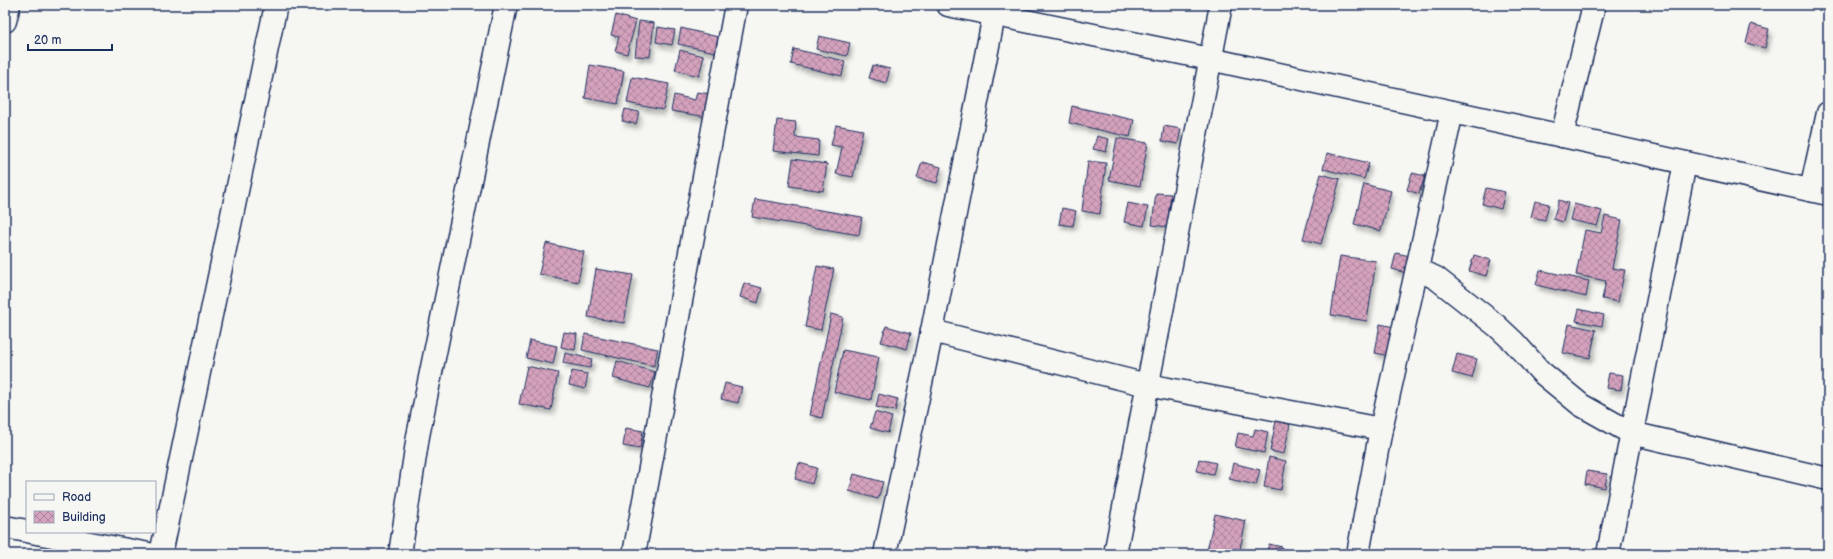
<svg xmlns="http://www.w3.org/2000/svg" width="1833" height="559" font-family="'Balsamiq Sans',sans-serif">
<defs>
<pattern id="building-cross-hatch" width="8" height="8" patternUnits="userSpaceOnUse"><rect width="8" height="8" fill="#d5a2bd"/><path d="M0 0l8 8M0 8l8-8" fill="none" stroke="#ac849d"/></pattern>
<filter id="shadow"><feDropShadow dx="2.5" dy="4.5" stdDeviation="2" flood-color="#0004"/></filter>
</defs>
<rect width="100%" height="100%" fill="#f6f6f2"/>
<filter id="ink" filterUnits="userSpaceOnUse"><feTurbulence type="fractalNoise" baseFrequency=".025" numOctaves="2"/><feDisplacementMap in="SourceGraphic" scale="8" xChannelSelector="R" yChannelSelector="G"/><feConvolveMatrix kernelMatrix="1 2 1 2 8 2 1 2 1" color-interpolation-filters="sRGB"/></filter>
<g filter="url(#ink)">
<!-- building -->
<g fill="url(#building-cross-hatch)" stroke="#1b2f5e" filter="url(#shadow)">
<polygon points="616,15 636,21 627,54 615,51 619,37 611,35"/>
<polygon points="639,21 654,23 650,57 635,56"/>
<polygon points="1751,24 1769,29 1765,48 1746,43"/>
<polygon points="658,27 675,30 672,45 656,42"/>
<polygon points="681,28 718,37 715,52 678,44"/>
<polygon points="819,36 850,43 847,56 816,49"/>
<polygon points="794,49 845,61 842,76 791,64"/>
<polygon points="680,50 704,56 699,76 675,70"/>
<polygon points="590,65 624,71 618,104 585,98"/>
<polygon points="873,65 890,69 886,83 869,78"/>
<polygon points="632,77 669,84 663,110 627,103"/>
<polygon points="697,92 711,94 707,117 671,111 674,95 695,100"/>
<polygon points="1072,106 1134,120 1130,137 1069,123"/>
<polygon points="625,109 639,112 636,124 622,121"/>
<polygon points="777,120 796,122 795,137 819,140 818,156 773,151"/>
<polygon points="836,125 863,130 853,177 836,174 842,147 831,145"/>
<polygon points="1164,126 1181,129 1178,144 1162,141"/>
<polygon points="1097,136 1109,139 1106,152 1093,149"/>
<polygon points="1117,138 1148,143 1140,186 1109,180"/>
<polygon points="1327,153 1369,163 1364,179 1323,169"/>
<polygon points="793,159 827,164 823,191 789,186"/>
<polygon points="1088,161 1106,163 1100,214 1082,211"/>
<polygon points="922,162 941,167 937,183 917,178"/>
<polygon points="1412,173 1425,176 1419,194 1407,190"/>
<polygon points="1321,174 1340,179 1321,244 1303,239"/>
<polygon points="1364,184 1391,191 1381,231 1354,224"/>
<polygon points="1486,188 1505,192 1501,209 1482,204"/>
<polygon points="1156,193 1171,194 1167,227 1152,225"/>
<polygon points="755,199 862,217 859,235 752,217"/>
<polygon points="1559,200 1568,203 1563,222 1553,219"/>
<polygon points="1535,201 1549,204 1545,220 1531,217"/>
<polygon points="1128,203 1148,207 1144,226 1124,222"/>
<polygon points="1574,204 1602,211 1597,226 1570,220"/>
<polygon points="1062,208 1076,211 1073,226 1059,224"/>
<polygon points="1605,216 1622,220 1612,268 1625,270 1618,302 1602,299 1606,281 1576,275 1585,230 1601,233"/>
<polygon points="546,243 584,252 578,282 539,274"/>
<polygon points="1396,253 1410,256 1406,273 1392,269"/>
<polygon points="1474,255 1491,260 1486,276 1469,271"/>
<polygon points="1340,256 1376,261 1367,321 1331,315"/>
<polygon points="817,266 834,269 821,330 805,327"/>
<polygon points="596,269 633,275 624,323 588,317"/>
<polygon points="1540,270 1589,281 1586,297 1536,285"/>
<polygon points="744,283 762,288 758,303 740,297"/>
<polygon points="1579,309 1604,315 1602,326 1576,321"/>
<polygon points="831,314 843,317 822,418 810,415"/>
<polygon points="1380,324 1394,327 1389,356 1375,353"/>
<polygon points="1569,324 1596,330 1590,358 1563,353"/>
<polygon points="886,326 911,333 907,349 881,342"/>
<polygon points="564,332 577,334 575,350 561,347"/>
<polygon points="585,334 658,349 654,366 582,350"/>
<polygon points="530,340 557,346 553,364 526,358"/>
<polygon points="843,350 879,357 871,400 834,392"/>
<polygon points="565,353 592,359 590,368 563,363"/>
<polygon points="1457,354 1477,359 1472,378 1452,373"/>
<polygon points="617,361 655,372 650,388 613,378"/>
<polygon points="527,366 558,373 551,410 519,404"/>
<polygon points="572,371 588,374 585,389 569,385"/>
<polygon points="1609,373 1623,375 1621,390 1606,388"/>
<polygon points="725,383 742,387 738,403 721,399"/>
<polygon points="879,394 898,399 895,411 876,407"/>
<polygon points="875,412 892,417 888,433 870,428"/>
<polygon points="1276,421 1290,424 1284,454 1270,451"/>
<polygon points="626,428 643,431 640,449 623,446"/>
<polygon points="1255,429 1268,432 1264,453 1235,447 1238,433 1253,436"/>
<polygon points="1269,457 1286,461 1281,490 1264,487"/>
<polygon points="1199,459 1216,463 1213,474 1196,471"/>
<polygon points="799,463 817,468 812,484 795,479"/>
<polygon points="1233,463 1260,470 1256,485 1229,479"/>
<polygon points="1587,471 1607,474 1605,488 1585,484"/>
<polygon points="854,474 883,482 878,499 849,491"/>
<polygon points="1215,514 1246,521 1239,554 1220,554 1207,551"/>
<polygon points="1269,544 1282,547 1281,554 1266,554"/>
</g>
<g fill="none" stroke-linecap="round" stroke-linejoin="round">
<!-- minor casing -->
<g stroke="#1b2f5e" stroke-width="25">
<g id="minor">
<polyline points="5,21 9,5"/>
<polyline points="1562,136 1594,5"/>
<polyline points="1811,190 1828,113"/>
<polyline points="1417,269 1436,278 1497,326 1514,342 1541,372 1581,405 1631,433 1828,479"/>
<polyline points="932,331 1147,385 1381,429"/>
<polyline points="5,527 27,531"/>
<polyline points="31,532 149,554"/>
<polyline points="161,554 276,5"/>
<polyline points="400,554 418,436 506,5"/>
<polyline points="634,554 736,5"/>
<polyline points="885,554 932,331 996,5"/>
<polyline points="1115,554 1221,5"/>
<polyline points="1358,554 1381,429 1452,112"/>
<polyline points="1608,554 1685,163"/>
</g>
</g>
<!-- major casing -->
<g stroke="#1b2f5e" stroke-width="25">
<polyline id="major" points="948,5 1210,59 1828,194"/>
</g>
<!-- minor -->
<use href="#minor" stroke="#f6f6f2" stroke-width="22"/>
<!-- major -->
<use href="#major" stroke="#f6f6f2" stroke-width="22"/>
</g>
</g>
<!-- margin -->
<rect width="1833" height="559" fill="none" stroke="#f6f6f2" stroke-width="20"/>
<rect x="10" y="10" width="1813" height="539" fill="none" stroke="#1b2f5e" stroke-width="1.5" filter="url(#ink)"/>
<!-- legend -->
<rect x="26" y="481" width="130" height="52" fill="#f6f6f2" stroke="#9ea6b7"/>
<rect x="34" y="494" width="20" height="6" fill="#f6f6f2" stroke="#9ea6b7"/>
<text x="62" y="501" font-size="12" fill="#1b2f5e">Road</text>
<rect x="34" y="511" width="20" height="12" fill="url(#building-cross-hatch)" stroke="#9ea6b7"/>
<text x="62" y="521" font-size="12" fill="#1b2f5e">Building</text>
<!-- scale -->
<path d="M28 44v6h84v-6" fill="none" stroke="#1b2f5e" stroke-width="2"/>
<text x="34" y="44" font-size="12" fill="#1b2f5e" stroke="#f6f6f2" stroke-width="3" paint-order="stroke">20 m</text>
</svg>
